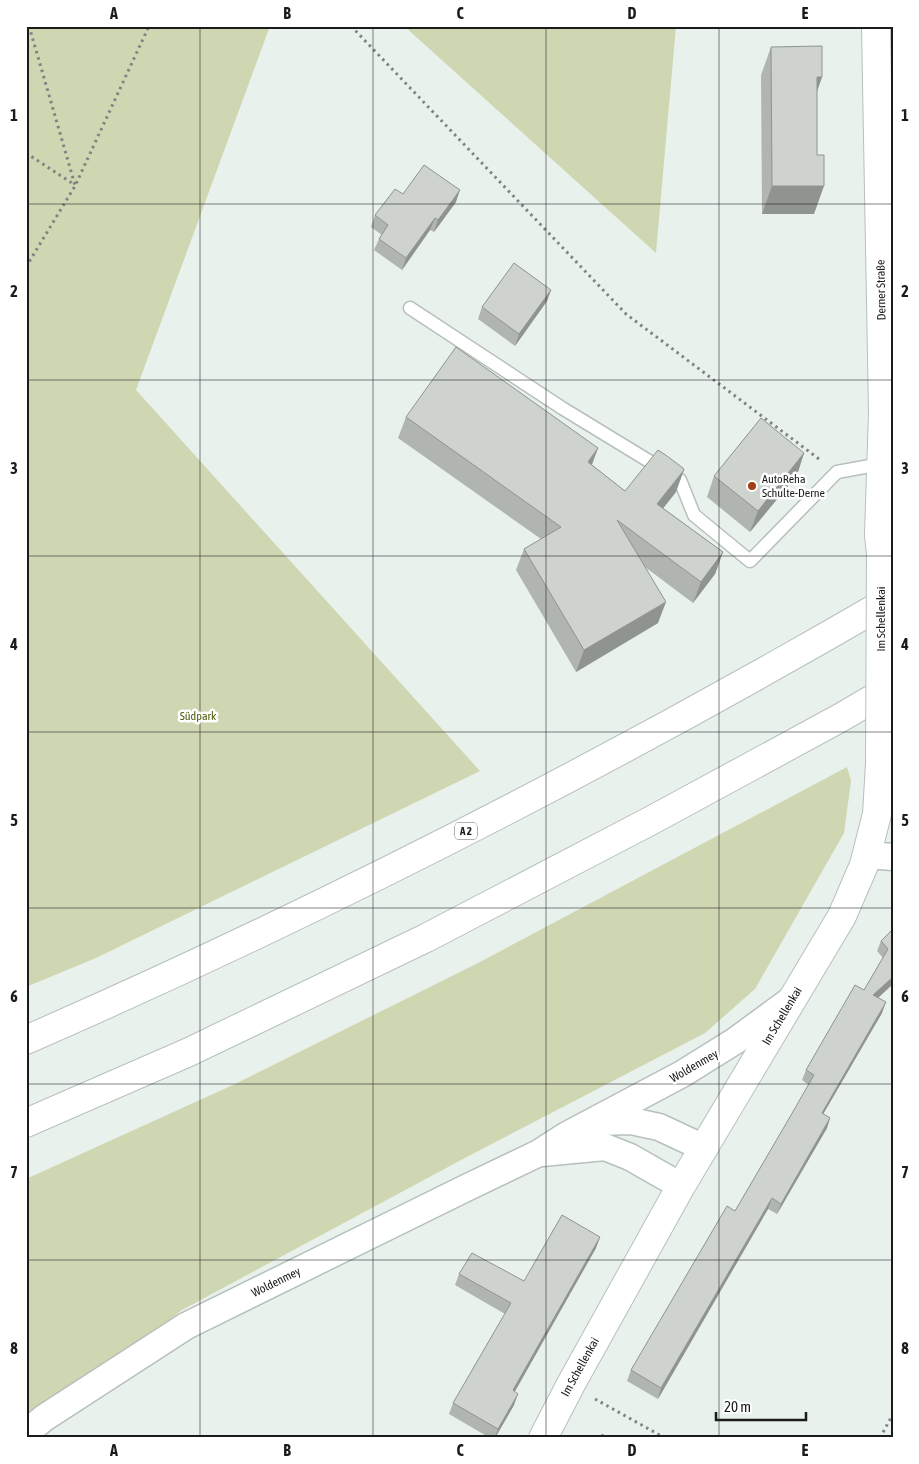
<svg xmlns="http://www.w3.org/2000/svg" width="919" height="1464" font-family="'Asap Condensed',sans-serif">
<rect width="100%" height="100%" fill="#e9f1ed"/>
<!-- green -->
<g fill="#cfd6b2">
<polygon points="26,26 270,26 136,390 480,771 96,958 26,987"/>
<polygon points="404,26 676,26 656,253"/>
<polygon points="847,767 851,781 844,833 755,989 705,1033 463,1159 182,1310 26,1433 26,1179 235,1084 478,963"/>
</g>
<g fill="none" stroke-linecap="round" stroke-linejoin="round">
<!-- lane casing -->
<g stroke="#b7c0bc" stroke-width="15">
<polyline id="lane" points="410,308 562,408 680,480 694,515 750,561 837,472 881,464"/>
</g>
<!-- street casing -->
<g stroke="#b7c0bc" stroke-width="29">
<g id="street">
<polyline points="867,855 893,857"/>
<polyline points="598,1122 631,1121 659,1127 704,1148"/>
<polyline points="542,1153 605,1147 630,1157 681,1186"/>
<polyline points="26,1433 44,1418 186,1326 464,1189 539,1153 567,1135 682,1074 735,1041 791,1000"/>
</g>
</g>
<!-- secondary casing -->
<g stroke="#b7c0bc" stroke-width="30">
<g id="secondary">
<polyline points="876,26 883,412 879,535 881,554"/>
<polyline points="543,1438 571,1384 681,1186 842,916 864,865 877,814 880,764"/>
</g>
</g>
<!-- highway casing -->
<g stroke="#b7c0bc" stroke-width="30">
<g id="highway">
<path d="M26,1040C323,910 613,761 893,598"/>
<polyline points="26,1123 189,1052 426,938 652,820 840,718 893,687"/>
</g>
</g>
<!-- path -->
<g stroke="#7f8482" stroke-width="3" stroke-dasharray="2.5 4" stroke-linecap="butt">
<polyline points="29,26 75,185"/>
<polyline points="351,26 626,314 819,459"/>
<polyline points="26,153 75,185"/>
<polyline points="26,267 75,186 149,26"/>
<polyline points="595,1399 665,1438"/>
<polyline points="880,1438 893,1414"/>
</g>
<!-- lane -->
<use href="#lane" stroke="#fff" stroke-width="12"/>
<!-- street -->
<use href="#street" stroke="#fff" stroke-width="26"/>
<!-- secondary -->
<use href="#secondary" stroke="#fff" stroke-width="28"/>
<!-- highway -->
<use href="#highway" stroke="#fff" stroke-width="28"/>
<!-- secondary-bridge casing -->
<g stroke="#b7c0bc" stroke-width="30" stroke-linecap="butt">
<polyline id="secondary-bridge" points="880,764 881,554"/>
</g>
<!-- secondary-bridge -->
<use href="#secondary-bridge" stroke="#fff" stroke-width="28"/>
</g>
<!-- wall -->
<g fill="#b1b5b0">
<polygon points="771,47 822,77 817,92 814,214 762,214 761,75"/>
<polygon points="403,194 456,202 434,232 430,230 402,270 374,250 379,239 382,235 371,227 375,215"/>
<polygon points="551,290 547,301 515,346 478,319 482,307"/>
<polygon points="406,417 598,448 592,465 625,491 676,492 663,508 723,552 715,574 693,603 645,567 658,623 576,672 516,570 524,549 541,539 398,438"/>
<polygon points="804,453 797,475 750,532 707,497 714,476"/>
<polygon points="893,929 893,984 878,998 882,1013 823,1114 830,1118 827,1128 777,1214 768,1209 658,1399 627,1381 631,1370 735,1211 809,1085 802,1080 806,1070 864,990 883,958 877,951 881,941"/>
<polygon points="600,1237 596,1248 514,1392 514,1405 495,1438 490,1438 449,1414 453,1403 505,1314 455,1285 459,1274 524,1281"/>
</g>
<!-- shaded-wall -->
<g fill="#909490">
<polygon points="817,77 822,77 812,105"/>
<polygon points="772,186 824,186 814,214 762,214"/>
<polygon points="460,190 456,202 434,232 438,220"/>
<polygon points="435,218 430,230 402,270 406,258"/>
<polygon points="551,290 547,301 515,346 519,334"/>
<polygon points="598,448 590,469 588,462"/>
<polygon points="804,453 797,475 750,532 758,511"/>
<polygon points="684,470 676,492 650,525 657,504"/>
<polygon points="723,552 715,574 693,603 701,582"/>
<polygon points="666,602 658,623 576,672 584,650"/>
<polygon points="893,977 893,984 869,1006 873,995"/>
<polygon points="886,1002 882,1013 818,1123 822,1113"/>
<polygon points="830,1118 827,1128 777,1214 781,1204"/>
<polygon points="772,1198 768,1209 658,1399 661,1388"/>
<polygon points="600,1237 596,1248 509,1402 513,1390"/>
<polygon points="518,1394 514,1405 495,1438 498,1429"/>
</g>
<!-- building -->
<g fill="#ced3cd" stroke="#909490">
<polygon points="822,46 822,77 817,77 817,155 824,155 824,186 772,186 771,47"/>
<polygon points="424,165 460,190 438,220 435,218 406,258 379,239 388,225 375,215 395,189 403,194"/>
<polygon points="514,263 551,290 519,334 482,307"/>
<polygon points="456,347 598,448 588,462 625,491 658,450 667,456 683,468 684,470 657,504 723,552 701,582 617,520 666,602 584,650 524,549 561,527 406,417"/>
<polygon points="761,418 804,453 758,511 714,476"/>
<polygon points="893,929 893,977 873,995 886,1002 822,1113 830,1118 781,1204 772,1198 661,1388 631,1370 727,1206 735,1211 787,1122 814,1075 806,1070 855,985 864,990 888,949 881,941"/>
<polygon points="562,1215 600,1237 513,1390 518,1394 498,1429 453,1403 511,1303 459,1274 472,1253 524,1281"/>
<polygon points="602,1434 609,1438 600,1438"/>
</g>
<!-- grid -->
<path fill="none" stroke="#191c1b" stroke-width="1" stroke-opacity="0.55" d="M200,26V1438M373,26V1438M546,26V1438M719,26V1438M26,204H893M26,380H893M26,556H893M26,732H893M26,908H893M26,1084H893M26,1260H893"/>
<!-- markers -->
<circle fill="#a43e17" stroke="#fff" stroke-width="2" cx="752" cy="486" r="5"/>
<g text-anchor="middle" stroke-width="5" stroke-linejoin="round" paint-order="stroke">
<!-- shield labels -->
<rect fill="#fff" stroke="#5e605f" stroke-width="1" x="455" y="822.5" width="22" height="17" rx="4"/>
<g font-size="11" font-weight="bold" fill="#191c1b">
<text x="466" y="835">A 2</text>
</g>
<!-- street labels -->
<g font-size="12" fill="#191c1b" stroke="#fff">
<text transform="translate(881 290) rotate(-91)" y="4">Derner Straße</text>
<text transform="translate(881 619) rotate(-90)" y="4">Im Schellenkai</text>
<text transform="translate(782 1016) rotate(-59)" y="4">Im Schellenkai</text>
<text transform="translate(694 1066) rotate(-30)" y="4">Woldenmey</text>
<text transform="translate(276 1282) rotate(-26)" y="4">Woldenmey</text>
<text transform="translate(580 1367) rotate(-61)" y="4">Im Schellenkai</text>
</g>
<!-- poi labels -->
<g font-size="12" fill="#191c1b" stroke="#fff" text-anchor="start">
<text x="762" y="483">AutoReha<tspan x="762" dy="14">Schulte-Derne</tspan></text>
</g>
<!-- park labels -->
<g font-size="12" fill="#535c10" stroke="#fff">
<text x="198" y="720">Südpark</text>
</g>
</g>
<!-- border -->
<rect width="919" height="1464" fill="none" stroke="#ffffff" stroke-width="55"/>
<!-- scale -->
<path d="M716 1412v8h90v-8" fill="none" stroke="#191c1b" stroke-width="2.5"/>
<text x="724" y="1412" font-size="15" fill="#191c1b" stroke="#ffffff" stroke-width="4" paint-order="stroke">20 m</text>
<rect x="28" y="28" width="864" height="1408" fill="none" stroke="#191c1b" stroke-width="2"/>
<g font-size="16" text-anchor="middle" font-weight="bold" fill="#191c1b">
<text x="114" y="19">A</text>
<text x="287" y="19">B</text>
<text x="460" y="19">C</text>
<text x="632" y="19">D</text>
<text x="805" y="19">E</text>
<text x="14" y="121">1</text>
<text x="905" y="121">1</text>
<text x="14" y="297">2</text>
<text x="905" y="297">2</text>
<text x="14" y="474">3</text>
<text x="905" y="474">3</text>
<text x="14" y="650">4</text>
<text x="905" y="650">4</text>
<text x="14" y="826">5</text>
<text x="905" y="826">5</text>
<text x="14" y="1002">6</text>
<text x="905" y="1002">6</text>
<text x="14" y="1178">7</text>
<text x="905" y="1178">7</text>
<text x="14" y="1354">8</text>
<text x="905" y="1354">8</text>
<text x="114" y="1456">A</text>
<text x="287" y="1456">B</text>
<text x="460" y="1456">C</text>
<text x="632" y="1456">D</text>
<text x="805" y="1456">E</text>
</g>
</svg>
